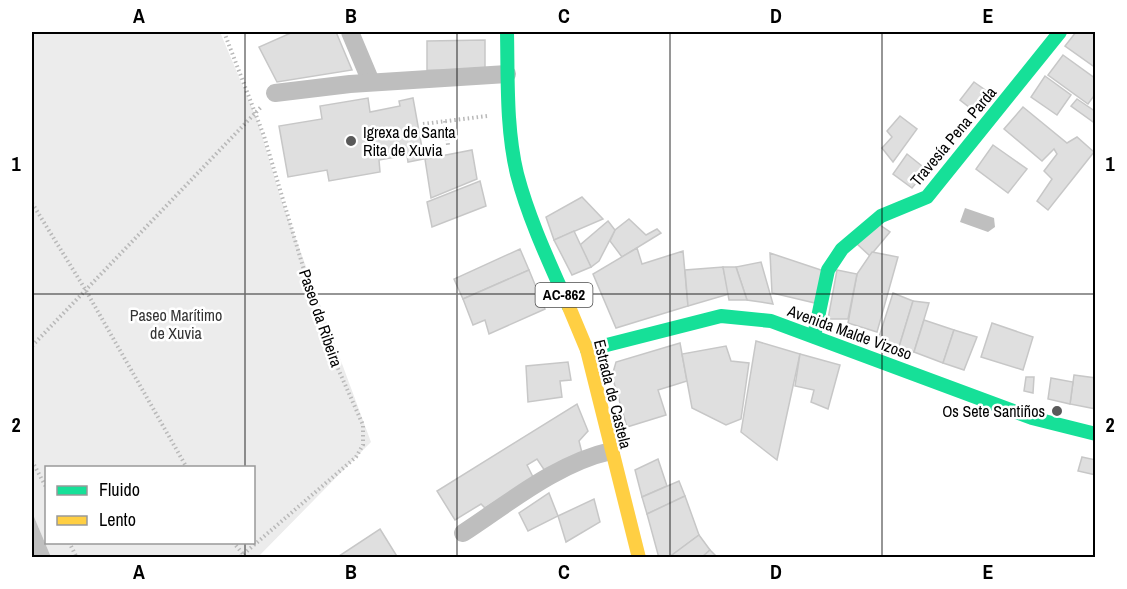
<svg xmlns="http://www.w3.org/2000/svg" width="1127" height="589" font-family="'Archivo Narrow',sans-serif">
<rect width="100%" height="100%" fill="#fff"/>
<!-- green -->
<path fill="#ececec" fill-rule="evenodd" d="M32,32H220L258,122L281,199L371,442L258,557H51L32,512ZM46,468H254V542H46Z"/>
<!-- water -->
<g fill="#bfbfbf">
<polygon points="965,208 994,218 995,227 988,232 960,222"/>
<polygon points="32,512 51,557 32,557"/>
</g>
<!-- building -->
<g fill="#dfdfdf" stroke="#c7c7c7" stroke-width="1.5">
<polygon points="293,32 336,32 352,70 277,82 259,47"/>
<polygon points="1076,32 1096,32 1096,68 1065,46"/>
<polygon points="485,40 485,71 427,70 427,41"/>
<polygon points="1063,55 1096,79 1096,93 1088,104 1048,75"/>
<polygon points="1045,76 1071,95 1057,115 1031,97"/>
<polygon points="974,82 988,92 974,111 960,100"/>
<polygon points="368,98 370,112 400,106 399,101 413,98 424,159 408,162 407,155 379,160 380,172 329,181 327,170 288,177 279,126 322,119 320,106"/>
<polygon points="1077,99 1096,112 1096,124 1071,106"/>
<polygon points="1023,107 1067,143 1077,137 1094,152 1048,210 1037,201 1052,179 1044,171 1057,154 1054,149 1042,161 1004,129"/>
<polygon points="900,116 917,129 893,162 882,148 892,137 887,131"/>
<polygon points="993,145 1027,169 1008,193 976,169"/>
<polygon points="472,150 477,179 431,198 425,159"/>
<polygon points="907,154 927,170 912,188 893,174"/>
<polygon points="480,181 486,206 432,227 427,202"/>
<polygon points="582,197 603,219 554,240 546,217"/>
<polygon points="629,219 646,235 657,229 661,233 622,257 610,241 615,230"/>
<polygon points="608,221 615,230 599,261 591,267 580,245"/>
<polygon points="877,223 890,232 870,256 857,244"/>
<polygon points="574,231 591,267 572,275 554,240"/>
<polygon points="637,248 642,264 683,251 688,306 616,328 593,274"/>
<polygon points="520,249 529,270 463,299 454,279"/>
<polygon points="872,252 898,257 877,332 848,323 857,274"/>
<polygon points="770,253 824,271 815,303 772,293"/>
<polygon points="761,262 773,304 747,300 736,267"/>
<polygon points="723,267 729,294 688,306 685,270"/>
<polygon points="723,267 736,267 747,300 729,300"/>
<polygon points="529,270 545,309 489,334 485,320 473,325 463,299"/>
<polygon points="837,270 857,274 848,319 828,319"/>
<polygon points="893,293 913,301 899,347 879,337"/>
<polygon points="913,301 929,303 914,352 899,347"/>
<polygon points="924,320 954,330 943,363 914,352"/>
<polygon points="992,323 1033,337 1023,370 981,357"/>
<polygon points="954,330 977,337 964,370 943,363"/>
<polygon points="756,341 800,354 777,460 741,432"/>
<polygon points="680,343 687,381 658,390 666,415 627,427 612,376 616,362"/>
<polygon points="726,346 731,361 749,363 741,419 726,425 692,408 682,354"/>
<polygon points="800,354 840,365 828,409 811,402 814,390 795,386"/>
<polygon points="568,362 571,380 560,381 562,397 528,402 526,366"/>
<polygon points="1074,375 1096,378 1096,409 1070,404"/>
<polygon points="1026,377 1034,377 1033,393 1024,391"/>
<polygon points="1051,378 1073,382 1070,404 1048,399"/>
<polygon points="577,404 588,431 579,441 582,453 547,474 537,459 527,465 534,479 485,508 481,504 455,520 437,491"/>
<polygon points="1082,457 1096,460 1096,475 1078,471"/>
<polygon points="658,459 667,486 642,497 635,470"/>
<polygon points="679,481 685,496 647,514 642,497"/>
<polygon points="549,493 558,516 528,531 519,513"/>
<polygon points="685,496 699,535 668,558 659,558 647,514"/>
<polygon points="594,499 600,522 566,542 558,516"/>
<polygon points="380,529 398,558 336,558"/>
<polygon points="699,535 710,550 701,558 668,558"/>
<polygon points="710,550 718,558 701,558"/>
</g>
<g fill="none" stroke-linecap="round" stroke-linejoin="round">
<!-- path -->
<g stroke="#b9b9b9" stroke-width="4" stroke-dasharray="1.5 3" stroke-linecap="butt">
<polyline points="224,32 264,136 324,337 363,425 363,445 356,457 239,558"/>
<polyline points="445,121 448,145"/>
<polyline points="423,124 487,116"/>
<polyline points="32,203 85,289 187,468"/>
<polyline points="32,346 262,106"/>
<polyline points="32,461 46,487"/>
<polyline points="69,542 77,558"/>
<polyline points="233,542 243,554"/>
</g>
<!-- street -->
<g stroke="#bebebe" stroke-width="18">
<polyline points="350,32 371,82"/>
<polyline points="275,93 350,84 507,74"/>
<path d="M463,533C509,503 557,463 611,451"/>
</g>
<!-- fast -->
<g stroke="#16e098" stroke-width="14">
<path d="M507,32C508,79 506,128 517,174C529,220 550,264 569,307"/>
<polyline points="814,336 828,270 842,249 881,216 927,197 1060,32"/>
<polyline points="587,350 721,316 771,321 1032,418 1096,434"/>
</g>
<!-- slow -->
<polyline stroke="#ffcf43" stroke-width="14" points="569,307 587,350 639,558"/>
</g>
<!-- grid -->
<path fill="none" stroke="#000" stroke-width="1.5" stroke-opacity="0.55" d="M245,32V468M457,32V558M670,32V558M882,32V558M32,294H1096M245,542V558"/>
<!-- markers -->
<g fill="#595959" stroke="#fff" stroke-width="2">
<circle cx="351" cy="141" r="6"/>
<circle cx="1057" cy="411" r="6"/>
</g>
<g text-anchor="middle" stroke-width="5" stroke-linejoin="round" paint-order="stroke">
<!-- shield labels -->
<rect fill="#fff" stroke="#4c4c4c" stroke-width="1.5" x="535.5" y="283" width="57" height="24" rx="4.5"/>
<g font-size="15" font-weight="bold" fill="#000">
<text x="564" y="300">AC-862</text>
</g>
<!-- poi labels -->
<g font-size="16" fill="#000" stroke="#fff" text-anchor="start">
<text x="363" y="138">Igrexa de Santa<tspan x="363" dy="18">Rita de Xuvia</tspan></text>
<text x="1045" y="417" text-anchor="end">Os Sete Santiños</text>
</g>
<!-- street labels -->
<g font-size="16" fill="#000" stroke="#fff">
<text transform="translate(953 136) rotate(-50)" y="6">Travesía Pena Parda</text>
<text transform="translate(321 318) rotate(71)" y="6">Paseo da Ribeira</text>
<text transform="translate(850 332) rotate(20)" y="6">Avenida Malde Vizoso</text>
<text transform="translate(613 394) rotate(76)" y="6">Estrada de Castela</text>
</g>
<!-- park labels -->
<g font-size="16" fill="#333" stroke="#fff">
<text x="176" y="321">Paseo Marítimo<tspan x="176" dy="18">de Xuvia</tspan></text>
</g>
</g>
<!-- border -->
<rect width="1127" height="589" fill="none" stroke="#ffffff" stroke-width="66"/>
<!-- legend -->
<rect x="45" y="466" width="210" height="78" fill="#ffffff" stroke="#999999" stroke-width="1.5"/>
<rect x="57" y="486" width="30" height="9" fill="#16e098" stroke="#999999" stroke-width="1.5"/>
<text x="99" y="496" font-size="18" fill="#000000">Fluido</text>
<rect x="57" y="516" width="30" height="9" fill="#ffcf43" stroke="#999999" stroke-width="1.5"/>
<text x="99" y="526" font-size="18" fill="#000000">Lento</text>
<rect x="33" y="33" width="1061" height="523" fill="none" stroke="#000" stroke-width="2"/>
<g font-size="20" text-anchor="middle" font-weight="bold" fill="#000">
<text x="139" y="23">A</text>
<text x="351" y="23">B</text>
<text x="564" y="23">C</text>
<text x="776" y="23">D</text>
<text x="988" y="23">E</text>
<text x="16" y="171">1</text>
<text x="1110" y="171">1</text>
<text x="16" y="432">2</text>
<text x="1110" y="432">2</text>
<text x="139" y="579">A</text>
<text x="351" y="579">B</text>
<text x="564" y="579">C</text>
<text x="776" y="579">D</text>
<text x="988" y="579">E</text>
</g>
</svg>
